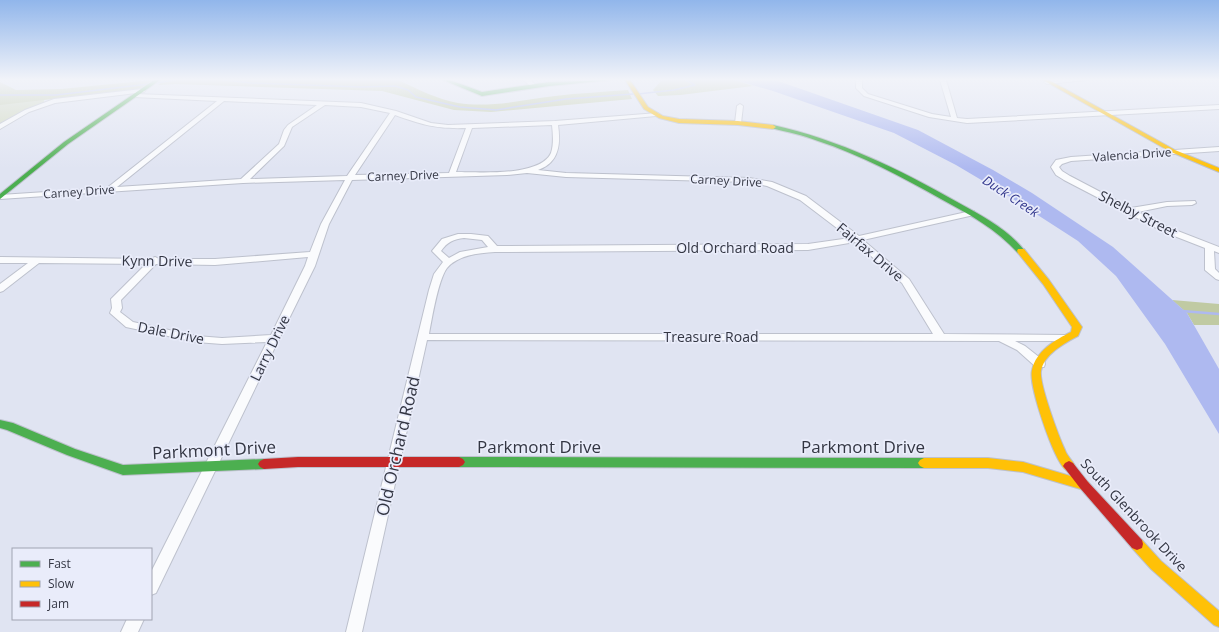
<svg xmlns="http://www.w3.org/2000/svg" width="1219" height="632" font-family="'Open Sans',sans-serif">
<rect width="100%" height="100%" fill="#e0e4f2"/>
<!-- green -->
<polygon fill="#d0d8bd" points="44,97 44,103 28,109 0,125 0,100"/>
<!-- forest -->
<g fill="#c0caa3">
<polygon points="152,80 141,88 132,90 0,105 0,82 16,90 61,89"/>
<path d="M165,80H398C418,89 436,99 458,103C490,108 522,100 555,96C579,93 604,92 628,90L632,99L491,112L454,110L382,91L175,84L158,85Z"/>
<polygon points="662,80 735,80 753,86 680,95 658,96 653,90"/>
<polygon points="1172,300 1219,304 1219,325 1194,325 1187,313"/>
</g>
<!-- water -->
<polygon fill="#aeb9f0" points="735,80 774,80 781,82 918,130 993,170 1032,193 1113,247 1187,313 1219,369 1219,434 1165,344 1116,276 1078,241 1010,197 956,165 894,133 773,91"/>
<g fill="none" stroke-linecap="round" stroke-linejoin="round">
<!-- stream-far1 -->
<g stroke="#aeb9f0" stroke-width="1.5">
<polyline points="223,80 252,83 361,87 395,86 408,90 416,97 460,107 496,110 566,99 633,94"/>
<polyline points="156,83 175,80"/>
<polyline points="638,94 674,90 695,85 686,80"/>
<polyline points="0,95 56,95 149,84"/>
</g>
<!-- stream -->
<polyline stroke="#aeb9f0" stroke-width="2.5" points="1182,311 1219,314"/>
<!-- street casing -->
<g stroke="#bdc1cd" stroke-width="2">
<g id="street">
<polygon points="523,80 530,80 537,86 532,87"/>
<polygon points="856,80 862,80 862,88 868,94 932,114 951,117 940,80 946,80 957,118 967,119 1219,105 1219,109 967,123 929,117 864,96 856,88"/>
<polygon points="1087,80 1047,84 1044,82 1048,80"/>
<polygon points="142,89 145,91 144,92 55,103 29,112 0,129 0,124 25,110 54,99"/>
<path d="M136,94L361,103L396,111L431,123L448,125L555,121L658,113L659,114L656,116L558,125C561,144 559,163 538,170L566,173L749,178L772,182L806,196L859,236L971,211H974V215L863,240L909,279L944,334L1066,335L1071,338L1066,341H1015L1025,346L1044,361L1045,364L1044,367H1036L1017,350L999,341L427,340L362,632H346L429,290L434,274L443,262L432,251L442,239L458,234H471L488,236L497,246L808,244L850,238L800,200L767,186L749,182L566,177L527,173L507,175L352,180L329,224L315,266L280,337L281,338L278,341L156,593L151,595V572L267,342L222,344L196,342L126,327L110,313L112,308L111,299L146,264L39,263L3,291L0,292V284L28,263H0V257L151,259L155,257L159,259H215L310,252L321,224L345,180L243,183L0,199V195L107,188L217,101L134,97L133,96ZM224,101L317,105L288,125L284,130L279,144L241,179L117,187ZM325,105L361,107L390,113L347,176L250,179L284,146L292,127ZM395,115C423,125 436,129 466,128L449,173L355,175ZM552,125C553,134 554,144 551,153C540,177 479,172 456,172L472,128ZM464,238L482,240L488,247L460,252L449,258L441,251C447,242 454,239 464,238ZM855,242L902,283L933,334H429C432,318 438,280 447,268C458,255 479,253 495,252L808,250ZM308,257L305,266L271,335L222,338L196,336L133,322L120,312L122,308L121,300L156,264L215,265Z"/>
<polygon points="740,104 743,106 741,123 738,125 735,123 737,106"/>
<polygon points="1219,147 1219,151 1071,161 1062,164 1059,167 1062,171 1070,176 1131,208 1167,202 1195,201 1196,203 1192,205 1167,206 1138,212 1170,228 1219,247 1219,253 1214,251 1215,269 1219,273 1219,280 1216,279 1205,270 1205,248 1164,232 1064,180 1056,175 1051,167 1056,160 1071,157"/>
<polygon points="127,619 144,619 138,632 121,632"/>
</g>
</g>
<!-- fast casing -->
<g stroke="#bdc1cd" stroke-width="2">
<g id="fast">
<polygon points="154,80 160,80 68,144 0,199 0,194 64,142"/>
<polygon points="443,80 450,80 482,92 549,82 611,80 549,86 482,96"/>
<path d="M773,125C840,140 899,169 959,203C982,216 1008,229 1025,251L1024,253H1018C996,229 969,214 941,199C902,177 861,155 818,141C803,135 787,132 771,128V126Z"/>
<polygon points="0,420 13,423 75,449 123,465 264,459 268,461 270,464 268,467 264,469 123,475 67,455 7,430 0,428"/>
<polygon points="459,457 924,458 928,460 930,463 928,466 924,468 459,467 455,465 453,462 455,459"/>
</g>
</g>
<!-- slow casing -->
<g stroke="#bdc1cd" stroke-width="2">
<g id="slow">
<polygon points="625,80 630,80 648,107 663,116 679,119 738,121 773,125 776,127 773,129 738,125 679,123 659,118 644,109"/>
<polygon points="1043,80 1049,80 1175,150 1219,168 1219,172 1171,152"/>
<path d="M1018,249H1024L1049,280L1082,327L1078,336C1065,343 1044,354 1041,371C1039,384 1059,437 1065,450C1067,456 1072,460 1075,466L1073,469C1070,470 1067,471 1065,469C1053,458 1028,384 1032,370C1036,351 1055,340 1071,332L1072,327L1043,284L1018,253L1017,251Z"/>
<polygon points="924,458 988,458 1023,462 1084,480 1088,482 1090,485 1088,488 1084,490 1023,472 988,468 924,468 920,466 918,463 920,460"/>
<polygon points="1137,538 1142,540 1161,561 1219,611 1219,627 1214,625 1151,569 1132,548 1131,544 1132,540"/>
</g>
</g>
<!-- jam casing -->
<g stroke="#bdc1cd" stroke-width="2">
<g id="jam">
<polygon points="298,457 459,457 463,459 465,462 463,465 459,467 298,467 264,469 260,467 258,464 260,461 264,459"/>
<polygon points="1069,461 1073,463 1088,482 1142,540 1143,544 1142,548 1137,550 1132,548 1080,488 1063,466 1065,463"/>
</g>
</g>
<!-- street -->
<use href="#street" fill="#fafbfd" fill-rule="evenodd"/>
<!-- fast -->
<use href="#fast" fill="#4caf50" fill-rule="evenodd"/>
<!-- slow -->
<use href="#slow" fill="#ffc107" fill-rule="evenodd"/>
<!-- jam -->
<use href="#jam" fill="#c62828" fill-rule="evenodd"/>
</g>
<!-- sky -->
<linearGradient id="sky" x2="0" y2="1"><stop stop-color="#91b6eb"/><stop offset="0.47" stop-color="#f1f3f9"/><stop offset="1" stop-color="#f1f3f9" stop-opacity="0"/></linearGradient>
<rect width="1219" height="169" fill="url(#sky)"/>
<g text-anchor="middle" stroke-width="3.5" stroke-linejoin="round" paint-order="stroke">
<!-- far-street labels -->
<g font-size="12" fill="#333643" stroke="#e9ecfa">
<text transform="translate(1132 155) rotate(-4)" y="4">Valencia Drive</text>
<text transform="translate(403 176) rotate(-2)" y="4">Carney Drive</text>
<text transform="translate(726 181) rotate(3)" y="4">Carney Drive</text>
<text transform="translate(79 192) rotate(-4)" y="4">Carney Drive</text>
</g>
<!-- far-water labels -->
<g font-size="13" font-style="italic" fill="#33388d" stroke="#e9ecfa">
<text transform="translate(1011 196) rotate(33)" y="5">Duck Creek</text>
</g>
<!-- street labels -->
<g font-size="14" fill="#333643" stroke="#e9ecfa">
<text transform="translate(1138 214) rotate(27)" y="5">Shelby Street</text>
<text x="735" y="253">Old Orchard Road</text>
<text transform="translate(870 252) rotate(40)" y="5">Fairfax Drive</text>
<text transform="translate(157 261) rotate(1)" y="5">Kynn Drive</text>
<text transform="translate(171 333) rotate(11)" y="5">Dale Drive</text>
<text x="711" y="342">Treasure Road</text>
<text transform="translate(270 348) rotate(-64)" y="5">Larry Drive</text>
<text transform="translate(1134 515) rotate(47)" y="5">South Glenbrook Drive</text>
</g>
<!-- near-street labels -->
<g font-size="17" fill="#333643" stroke="#e9ecfa">
<text transform="translate(398 446) rotate(-77)" y="6">Old Orchard Road</text>
<text x="539" y="453">Parkmont Drive</text>
<text x="863" y="453">Parkmont Drive</text>
<text transform="translate(214 450) rotate(-3)" y="6">Parkmont Drive</text>
</g>
</g>
<!-- legend -->
<rect x="12" y="548" width="140" height="72" fill="#e9ecfa" stroke="#a0a3b1"/>
<rect x="20" y="561" width="20" height="6" fill="#4caf50" stroke="#a0a3b1"/>
<text x="48" y="568" font-size="12" fill="#333643">Fast</text>
<rect x="20" y="581" width="20" height="6" fill="#ffc107" stroke="#a0a3b1"/>
<text x="48" y="588" font-size="12" fill="#333643">Slow</text>
<rect x="20" y="601" width="20" height="6" fill="#c62828" stroke="#a0a3b1"/>
<text x="48" y="608" font-size="12" fill="#333643">Jam</text>
</svg>
